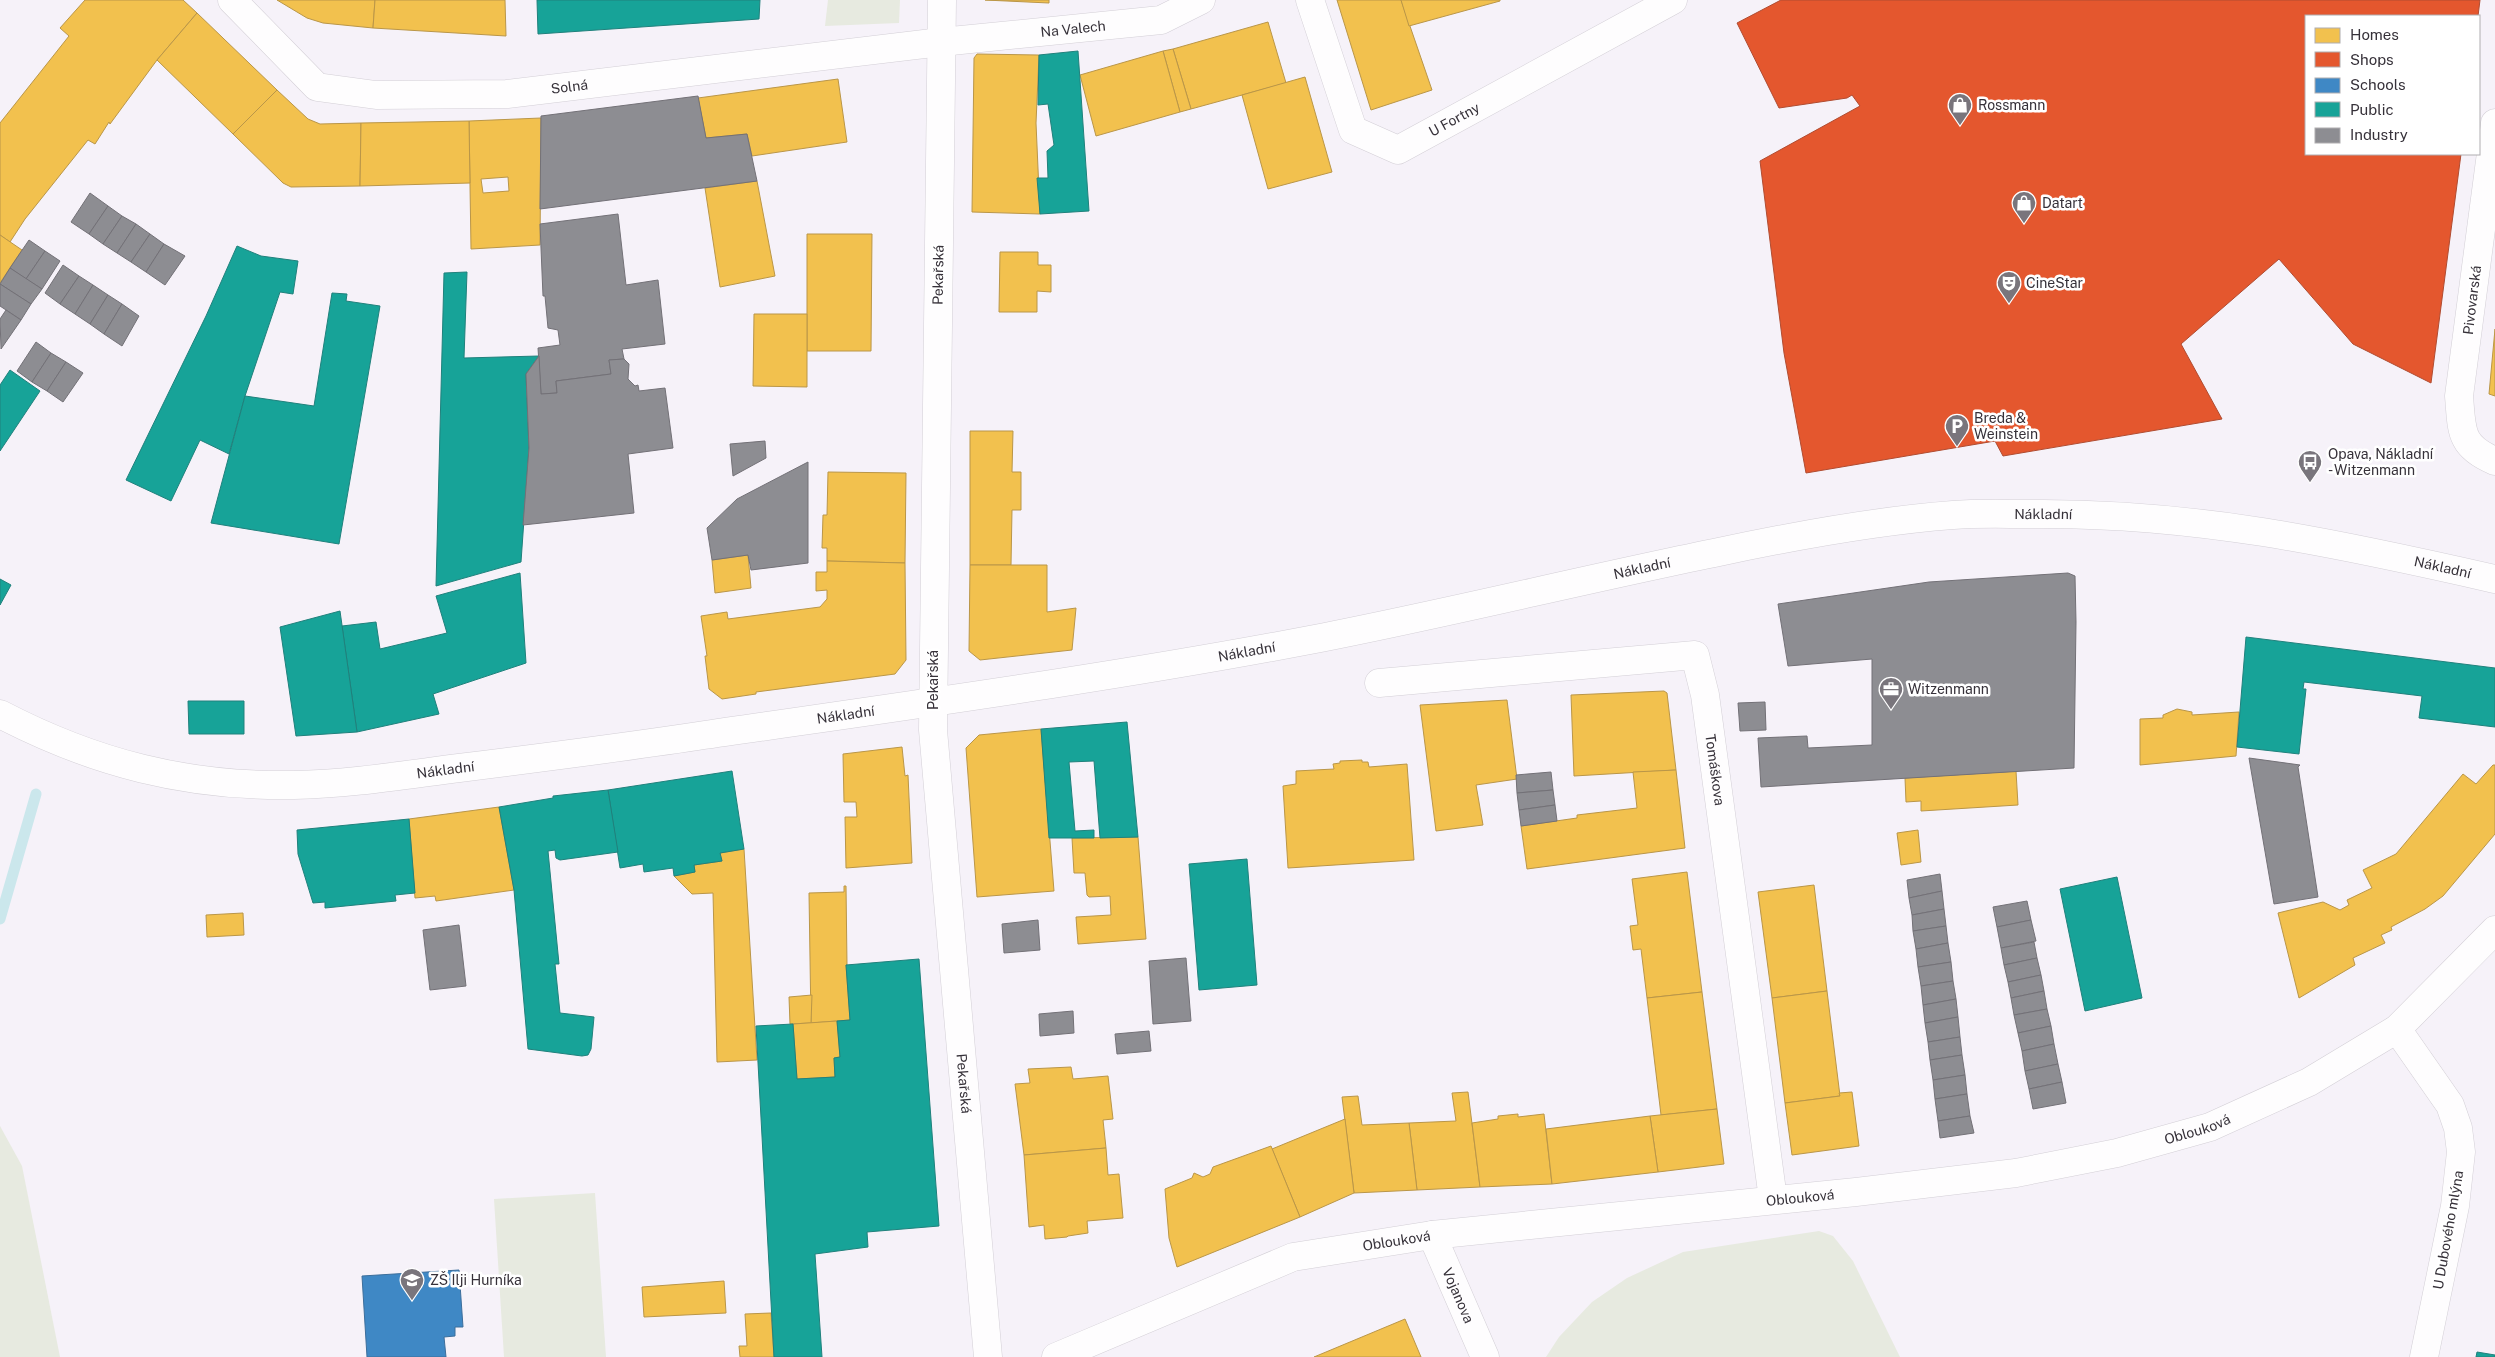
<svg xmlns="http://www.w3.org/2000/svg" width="2495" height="1357" font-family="'Public Sans',sans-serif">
<rect width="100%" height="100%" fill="#f6f2f9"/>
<!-- green -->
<g fill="#e7eae0">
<polygon points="828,0 900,0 899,23 825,26"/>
<polygon points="0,1126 22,1166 60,1357 0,1357"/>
<polygon points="595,1193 606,1357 504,1357 494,1199"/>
<polygon points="1819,1231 1833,1236 1853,1261 1900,1357 1546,1357 1559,1337 1592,1302 1627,1278 1683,1252"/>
</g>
<!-- homes -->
<g fill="#f2c14e" stroke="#ba9648" fill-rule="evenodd">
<polygon points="85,0 183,0 197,13 157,60 110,124 109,122 95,144 88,140 25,219 10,242 0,235 0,123 69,36 60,28"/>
<polygon points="277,0 375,0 373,28 323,23 307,18"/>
<polygon points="375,0 505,0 506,36 373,28"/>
<polygon points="985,0 1049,0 1049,3"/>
<polygon points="1337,0 1401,0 1432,90 1371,110"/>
<polygon points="1401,0 1500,0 1500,1 1409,26"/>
<polygon points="197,13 277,90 233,134 157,60"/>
<polygon points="1268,22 1286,83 1191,109 1173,49"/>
<polygon points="1173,49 1191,109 1180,112 1163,51"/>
<polygon points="1163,51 1180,112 1096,136 1080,75"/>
<polygon points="977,54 1039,55 1036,123 1040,214 972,212 974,58"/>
<polygon points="1305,77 1332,172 1268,189 1242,95"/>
<polygon points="838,79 847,142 752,156 747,134 706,138 698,98"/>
<polygon points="277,90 308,119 320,124 361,123 360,186 291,187 283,183 233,134"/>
<path d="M541,118L540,245L471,249L469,121ZM508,177L509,191L483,193L481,179Z"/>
<polygon points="469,121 470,183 360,186 361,123"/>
<polygon points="757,181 775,276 720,287 705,188"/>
<polygon points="807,234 872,234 871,351 807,351"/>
<polygon points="0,235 22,250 0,283"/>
<polygon points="1000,252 1038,252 1038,265 1051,265 1051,292 1037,291 1037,312 999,312"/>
<polygon points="754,314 807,314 807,387 753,386"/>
<polygon points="2495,329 2495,396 2489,394"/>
<polygon points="970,431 1013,431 1012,472 1021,472 1021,510 1012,510 1011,565 970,565"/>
<polygon points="828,472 906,473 905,563 827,561 827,548 822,548 823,515 827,515"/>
<polygon points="748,555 751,588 715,593 712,560"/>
<polygon points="827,561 905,563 906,660 895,674 756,692 756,694 722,699 709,689 705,656 707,656 701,616 727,612 728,619 820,607 827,599 827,590 816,591 816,572 827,572"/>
<polygon points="970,565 1047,565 1047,612 1076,608 1072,650 980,660 969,651"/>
<polygon points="1664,691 1667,693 1676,770 1574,776 1571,695"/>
<polygon points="1507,700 1517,779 1476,785 1483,825 1436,831 1420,705"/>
<polygon points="2177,709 2192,712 2192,715 2239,712 2236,756 2140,765 2140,719 2163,718 2163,715"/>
<polygon points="1041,729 1054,891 977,897 966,748 979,735"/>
<polygon points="902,747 905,776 908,775 912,863 846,868 845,817 857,817 856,802 844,802 843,754"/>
<polygon points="1362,760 1362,762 1368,762 1369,767 1407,764 1414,860 1288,868 1283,786 1296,784 1296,771 1334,769 1333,764 1340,763 1340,761"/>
<polygon points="2493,765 2495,765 2495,834 2443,896 2425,909 2391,927 2392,930 2381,935 2385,943 2353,958 2355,965 2299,998 2278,913 2323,902 2340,910 2349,905 2347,900 2372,888 2363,870 2396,854 2463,774 2476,784"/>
<polygon points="1676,770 1685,848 1527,869 1521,826 1577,818 1577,815 1637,808 1633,772"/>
<polygon points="2016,771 2018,805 1921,811 1921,801 1906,802 1905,778"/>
<polygon points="499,807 514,890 436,901 435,896 415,898 409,819"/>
<polygon points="1918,830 1921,862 1901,865 1897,833"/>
<polygon points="1138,837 1146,939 1078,944 1076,917 1111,915 1110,896 1089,897 1087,895 1085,873 1074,873 1072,838"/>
<polygon points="744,849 757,1060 717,1062 713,893 692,894 674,876 695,872 694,865 722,861 720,853"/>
<polygon points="1687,872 1702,992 1647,998 1641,949 1633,950 1630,926 1638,925 1632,879"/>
<polygon points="1814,885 1827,991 1772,998 1758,892"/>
<polygon points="844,886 846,886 847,965 846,965 850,1020 811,1023 809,893 844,892"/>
<polygon points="243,913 244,935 207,937 206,915"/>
<polygon points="1827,991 1840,1096 1785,1103 1772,998"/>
<polygon points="1702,992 1717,1109 1661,1115 1647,998"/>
<polygon points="812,995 811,1023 790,1024 789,997"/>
<polygon points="837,1021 840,1057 834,1058 835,1077 797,1079 793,1024"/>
<polygon points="1071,1067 1073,1079 1108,1076 1113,1119 1103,1120 1106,1148 1024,1155 1015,1084 1030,1083 1028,1069"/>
<polygon points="1468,1092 1480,1187 1417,1190 1409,1123 1456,1121 1452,1093"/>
<polygon points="1852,1092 1859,1146 1792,1155 1785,1103 1840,1096 1839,1093"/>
<polygon points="1358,1096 1362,1125 1409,1123 1417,1190 1354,1193 1342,1097"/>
<polygon points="1717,1109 1724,1164 1658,1172 1650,1116"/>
<polygon points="1518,1114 1518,1117 1544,1114 1552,1184 1480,1187 1472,1123 1498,1119 1498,1116"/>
<polygon points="1650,1116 1658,1172 1552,1184 1546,1129"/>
<polygon points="1345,1119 1354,1193 1300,1217 1272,1149"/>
<polygon points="1271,1146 1300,1217 1177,1267 1169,1238 1165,1189 1192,1178 1194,1173 1203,1177 1210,1174 1213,1167"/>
<polygon points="1106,1148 1108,1175 1119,1174 1123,1218 1087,1221 1088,1233 1068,1236 1067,1237 1045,1239 1044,1225 1029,1227 1024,1155"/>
<polygon points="724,1281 726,1313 644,1317 642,1287"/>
<polygon points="771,1313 774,1357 740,1357 739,1346 747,1346 745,1314"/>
<polygon points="1405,1319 1421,1357 1314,1357"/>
</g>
<!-- shops -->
<polygon fill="#e4572e" stroke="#b04c31" points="1781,0 2480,0 2478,16 2306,16 2306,154 2461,154 2431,383 2353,344 2279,259 2181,344 2222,419 2003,456 1995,441 1806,473 1784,353 1760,161 1860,106 1852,95 1847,98 1779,108 1737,23"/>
<!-- schools -->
<polygon fill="#3f88c5" stroke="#3c6e9b" points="459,1270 463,1327 455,1327 455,1336 444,1337 446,1357 367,1357 362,1276"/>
<!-- public -->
<g fill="#17a398" stroke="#20817c">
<polygon points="537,0 760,0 759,19 538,34"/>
<polygon points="1078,51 1089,211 1040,214 1037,178 1048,178 1047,151 1054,145 1048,104 1038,105 1039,55"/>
<polygon points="237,246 261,256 298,261 293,294 280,292 245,396 229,454 200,440 171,501 126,480 206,316"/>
<polygon points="467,272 464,358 539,356 526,374 529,448 521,562 436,586 444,273"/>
<polygon points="332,293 347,294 346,301 380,306 339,544 211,523 245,396 314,406"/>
<polygon points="10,370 40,391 0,451 0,385"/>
<polygon points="520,573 526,663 433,694 439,714 357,732 342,626 376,622 380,649 447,633 436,596"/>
<polygon points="0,579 11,585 0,605"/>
<polygon points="340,611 357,732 296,736 280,627"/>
<polygon points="2246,637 2495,668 2495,727 2419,718 2422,696 2304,682 2303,689 2306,689 2299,754 2237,747"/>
<polygon points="188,701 244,701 244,734 189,734"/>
<polygon points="1127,722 1138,837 1100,838 1094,761 1069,762 1075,831 1094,830 1094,838 1049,838 1041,729"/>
<polygon points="732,771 744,849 720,853 722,861 694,865 695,872 674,876 673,868 644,872 643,864 620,868 608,790"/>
<polygon points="608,790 618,852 560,860 556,858 555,850 548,851 559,964 555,964 560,1013 594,1017 591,1049 588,1055 582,1056 528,1049 514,890 499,807 553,798 553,796"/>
<polygon points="409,819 415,893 395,895 396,901 325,908 325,902 313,903 298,854 297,830"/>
<polygon points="1247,859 1257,985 1199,990 1189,864"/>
<polygon points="2117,877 2142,998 2085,1011 2060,889"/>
<polygon points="919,959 939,1226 867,1232 868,1247 815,1254 822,1357 774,1357 756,1026 793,1024 797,1079 835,1077 834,1058 840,1057 837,1021 850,1020 846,965"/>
<polygon points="2477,1352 2495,1355 2495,1357 2476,1357"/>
</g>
<!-- industry -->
<g fill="#8d8d92" stroke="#737177">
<polygon points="698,96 706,138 747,134 757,181 540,209 541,116"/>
<polygon points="90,193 108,206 89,234 71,222"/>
<polygon points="108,206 122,216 103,244 89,234"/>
<polygon points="618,214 626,285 658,280 665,344 622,349 624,359 609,360 611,374 556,381 557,393 541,394 538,348 560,345 558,330 548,328 545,296 543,296 540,224"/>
<polygon points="122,216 136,224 117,253 103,244"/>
<polygon points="136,224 150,234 131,262 117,253"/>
<polygon points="150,234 164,244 146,272 131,262"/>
<polygon points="29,240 45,251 26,279 10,268"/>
<polygon points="164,244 185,256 165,285 146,272"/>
<polygon points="45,251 60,261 42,289 26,279"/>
<polygon points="63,265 79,276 60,304 45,293"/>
<polygon points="10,268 42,289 31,304 0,284"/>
<polygon points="79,276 93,285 75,314 60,304"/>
<polygon points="0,284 31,304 21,320 0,306"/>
<polygon points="93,285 108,295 90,324 75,314"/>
<polygon points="108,295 122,304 104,334 90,324"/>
<polygon points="122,304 139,316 122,346 104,334"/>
<polygon points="6,310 21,320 1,349 0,319"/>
<polygon points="36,342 51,353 32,382 17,371"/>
<polygon points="51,353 66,362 47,391 32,382"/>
<polygon points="539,356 541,394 557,393 556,381 611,374 609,360 624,359 629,364 628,379 635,386 638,385 639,391 665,388 673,448 628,454 634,513 523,525 529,448 526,374"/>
<polygon points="66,362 83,373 63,402 47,391"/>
<polygon points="765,441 766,458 733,476 730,444"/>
<polygon points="808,462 808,563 751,570 748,555 712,560 707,528 737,499"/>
<polygon points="2068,573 2075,576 2076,622 2074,768 1761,787 1758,738 1807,736 1808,748 1872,745 1872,659 1788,666 1778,604 1929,582"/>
<polygon points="1765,702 1766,730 1740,731 1738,703"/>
<polygon points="2249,758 2300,765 2298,767 2318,897 2274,904"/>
<polygon points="1551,772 1553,790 1517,793 1516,775"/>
<polygon points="1553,790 1555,805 1519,810 1517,793"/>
<polygon points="1555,805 1557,821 1521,826 1519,810"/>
<polygon points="1940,874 1942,891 1909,898 1907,880"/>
<polygon points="1942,891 1944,909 1912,915 1909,898"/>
<polygon points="2027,901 2031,920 1997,927 1993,907"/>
<polygon points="1944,909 1946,926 1913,931 1912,915"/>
<polygon points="1038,920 1040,950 1004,953 1002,924"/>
<polygon points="2031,920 2036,941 2001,948 1997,927"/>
<polygon points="459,925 466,986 430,990 423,930"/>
<polygon points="1946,926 1948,943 1916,949 1913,931"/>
<polygon points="2034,942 2037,958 2004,965 2001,948"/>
<polygon points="1948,943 1951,962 1918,967 1916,949"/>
<polygon points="1186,958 1191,1021 1153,1024 1149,961"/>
<polygon points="2037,958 2041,975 2008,982 2004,965"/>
<polygon points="1951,962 1953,981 1921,986 1918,967"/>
<polygon points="2041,975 2044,991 2011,998 2008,982"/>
<polygon points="1953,981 1956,999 1923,1005 1921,986"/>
<polygon points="2044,991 2047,1009 2014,1015 2011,998"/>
<polygon points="1956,999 1958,1017 1925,1023 1923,1005"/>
<polygon points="2047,1009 2051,1026 2018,1033 2014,1015"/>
<polygon points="1073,1011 1074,1033 1040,1036 1039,1014"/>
<polygon points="1958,1017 1960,1037 1928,1042 1925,1023"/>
<polygon points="2051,1026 2054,1044 2022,1051 2018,1033"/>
<polygon points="1149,1031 1151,1051 1117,1054 1115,1034"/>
<polygon points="1960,1037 1962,1055 1930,1060 1928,1042"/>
<polygon points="2054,1044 2058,1064 2025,1071 2022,1051"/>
<polygon points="1962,1055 1965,1075 1933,1080 1930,1060"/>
<polygon points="2058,1064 2062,1082 2029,1089 2025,1071"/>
<polygon points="1965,1075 1967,1094 1935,1099 1933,1080"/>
<polygon points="2062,1082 2066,1103 2033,1109 2029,1089"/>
<polygon points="1967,1094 1970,1116 1938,1121 1935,1099"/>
<polygon points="1970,1116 1974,1133 1940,1138 1938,1121"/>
</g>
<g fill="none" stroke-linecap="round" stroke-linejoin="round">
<!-- stream -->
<polyline stroke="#cbe7ec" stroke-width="11" points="0,919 36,794"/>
<!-- minor casing -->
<g stroke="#d3cfd6" stroke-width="29">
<g id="minor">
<path id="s1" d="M232,0L317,87L376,95L507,94L941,42L1161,20L1201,0"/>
<path id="s2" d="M942,0L933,730L988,1357"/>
<path id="s3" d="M1310,0L1353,130L1398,150L1673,0"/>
<path d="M2495,123L2459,396C2462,430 2459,446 2495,461"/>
<path id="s4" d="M1379,683L1695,655L1705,695L1773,1199"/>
<path id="s5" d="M0,714C94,763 187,787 294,785C349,784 404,775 459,768C539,758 619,748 698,736C904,706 1111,678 1315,639C1449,613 1581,580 1714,553C1793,536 1873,521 1953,515C1978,513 2004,514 2029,514C2193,512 2337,543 2495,579"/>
<polyline points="2397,1029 2450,1105 2458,1128 2461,1152 2455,1206 2424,1357"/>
<path id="s6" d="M1432,1235L1485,1357"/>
<path id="s7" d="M1056,1357L1293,1257L1432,1235L1856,1192L2016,1173L2117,1153L2210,1127L2309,1082L2397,1029L2495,930"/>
</g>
</g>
<!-- minor -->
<use href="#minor" stroke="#fefdfe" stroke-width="28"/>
</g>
<!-- icons -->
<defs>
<g id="shop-pin" transform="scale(1.25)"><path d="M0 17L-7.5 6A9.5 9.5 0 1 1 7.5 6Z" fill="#79757c" stroke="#fff"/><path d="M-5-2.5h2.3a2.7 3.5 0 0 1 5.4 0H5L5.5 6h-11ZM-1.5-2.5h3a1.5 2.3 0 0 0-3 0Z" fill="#fff"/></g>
<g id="theatre-pin" transform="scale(1.25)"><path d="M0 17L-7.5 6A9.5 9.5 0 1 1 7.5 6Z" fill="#79757c" stroke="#fff"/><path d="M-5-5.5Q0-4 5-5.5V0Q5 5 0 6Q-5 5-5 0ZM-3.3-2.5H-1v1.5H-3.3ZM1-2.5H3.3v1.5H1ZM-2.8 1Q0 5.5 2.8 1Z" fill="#fff"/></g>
<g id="parking-pin" transform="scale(1.25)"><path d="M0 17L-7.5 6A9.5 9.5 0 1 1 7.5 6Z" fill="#79757c" stroke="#fff"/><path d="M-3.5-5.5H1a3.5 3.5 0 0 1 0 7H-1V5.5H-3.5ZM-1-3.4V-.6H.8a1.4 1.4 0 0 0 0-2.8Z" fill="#fff"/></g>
<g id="bus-pin" transform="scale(1.25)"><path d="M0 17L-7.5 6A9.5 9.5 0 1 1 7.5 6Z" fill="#79757c" stroke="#fff"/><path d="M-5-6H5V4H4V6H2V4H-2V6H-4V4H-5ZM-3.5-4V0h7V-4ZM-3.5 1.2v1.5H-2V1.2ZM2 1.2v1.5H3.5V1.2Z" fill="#fff"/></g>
<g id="office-pin" transform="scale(1.25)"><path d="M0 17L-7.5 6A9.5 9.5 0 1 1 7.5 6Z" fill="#79757c" stroke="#fff"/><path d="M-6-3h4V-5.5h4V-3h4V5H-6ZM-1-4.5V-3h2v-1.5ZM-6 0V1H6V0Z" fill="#fff"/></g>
<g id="school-pin" transform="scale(1.25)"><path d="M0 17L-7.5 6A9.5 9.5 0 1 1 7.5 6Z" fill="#79757c" stroke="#fff"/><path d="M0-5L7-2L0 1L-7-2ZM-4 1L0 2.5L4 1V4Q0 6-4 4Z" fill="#fff"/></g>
</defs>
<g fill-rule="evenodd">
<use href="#shop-pin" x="1960" y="105"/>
<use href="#shop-pin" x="2024" y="203"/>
<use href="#theatre-pin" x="2009" y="283"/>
<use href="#parking-pin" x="1957" y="426"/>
<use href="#bus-pin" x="2310" y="462"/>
<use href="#office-pin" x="1891" y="689"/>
<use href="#school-pin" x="412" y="1280"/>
</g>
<g text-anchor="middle" stroke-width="5" stroke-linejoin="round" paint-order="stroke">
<!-- street labels -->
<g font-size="14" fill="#363139" stroke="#fff">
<text dy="5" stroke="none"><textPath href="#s1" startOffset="882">Na Valech</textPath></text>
<text dy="5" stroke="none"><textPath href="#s1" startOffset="375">Solná</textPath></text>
<text dy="5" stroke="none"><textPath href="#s3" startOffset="250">U Fortny</textPath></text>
<text transform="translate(938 275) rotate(-89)" y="5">Pekařská</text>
<text transform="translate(2472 300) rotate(-83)" y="5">Pivovarská</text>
<text dy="5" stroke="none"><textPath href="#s5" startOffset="2078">Nákladní</textPath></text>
<text dy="5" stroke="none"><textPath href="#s5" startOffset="1672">Nákladní</textPath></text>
<text dy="5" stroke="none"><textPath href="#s5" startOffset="2482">Nákladní</textPath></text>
<text dy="5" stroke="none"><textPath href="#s5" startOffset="1268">Nákladní</textPath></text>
<text transform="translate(933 680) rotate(-90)" y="5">Pekařská</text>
<text dy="5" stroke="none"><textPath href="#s5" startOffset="862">Nákladní</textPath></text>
<text dy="5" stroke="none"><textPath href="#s4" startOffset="434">Tomáškova</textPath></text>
<text dy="5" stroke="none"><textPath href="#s5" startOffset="458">Nákladní</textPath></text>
<text dy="5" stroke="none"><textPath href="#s2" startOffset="1085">Pekařská</textPath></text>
<text dy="5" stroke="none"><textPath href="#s7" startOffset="1172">Oblouková</textPath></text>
<text dy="5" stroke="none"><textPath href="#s7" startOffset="768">Oblouková</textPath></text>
<text transform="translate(2448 1230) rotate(-80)" y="5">U Dubového mlýna</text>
<text dy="5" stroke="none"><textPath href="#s7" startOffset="362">Oblouková</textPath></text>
<text dy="5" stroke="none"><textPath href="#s6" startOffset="66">Vojanova</textPath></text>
</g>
<!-- poi labels -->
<g font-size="14" fill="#363139" stroke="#fff" text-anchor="start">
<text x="1978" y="110">Rossmann</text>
<text x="2042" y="208">Datart</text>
<text x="2026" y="288">CineStar</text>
<text x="1974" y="423">Breda &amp;<tspan x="1974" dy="16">Weinstein</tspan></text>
<text x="2328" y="459">Opava, Nákladní<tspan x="2328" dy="16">- Witzenmann</tspan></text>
<text x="1908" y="694">Witzenmann</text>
<text x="430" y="1285">ZŠ Ilji Hurníka</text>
</g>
</g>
<!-- legend -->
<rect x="2305" y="15" width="175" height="140" fill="#ffffff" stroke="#afadb0"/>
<rect x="2315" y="28" width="25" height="15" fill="#f2c14e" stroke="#afadb0"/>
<text x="2350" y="40" font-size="15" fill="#363139">Homes</text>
<rect x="2315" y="52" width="25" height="15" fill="#e4572e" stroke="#afadb0"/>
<text x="2350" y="65" font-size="15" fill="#363139">Shops</text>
<rect x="2315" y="78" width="25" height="15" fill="#3f88c5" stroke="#afadb0"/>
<text x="2350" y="90" font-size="15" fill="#363139">Schools</text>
<rect x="2315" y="102" width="25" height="15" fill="#17a398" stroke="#afadb0"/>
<text x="2350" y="115" font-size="15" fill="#363139">Public</text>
<rect x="2315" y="128" width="25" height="15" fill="#8d8d92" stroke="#afadb0"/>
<text x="2350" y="140" font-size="15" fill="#363139">Industry</text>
</svg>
